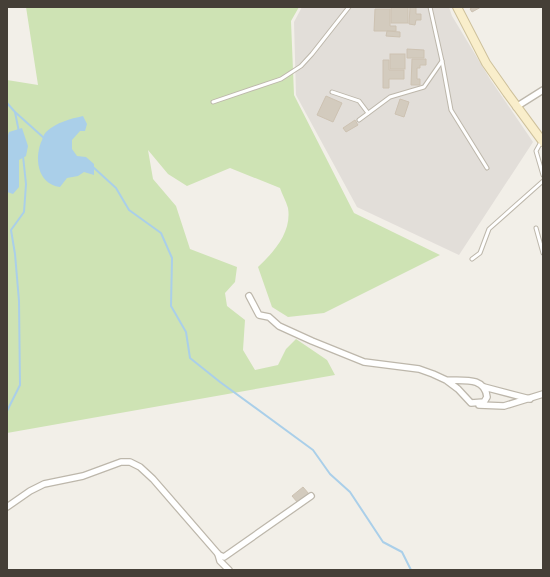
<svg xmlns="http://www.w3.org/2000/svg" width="550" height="577" font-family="'Titillium Web',sans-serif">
<rect width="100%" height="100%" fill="#f2efe8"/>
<!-- industrial -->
<polygon fill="#e2ded9" points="302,7 449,7 452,16 490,79 533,142 459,255 357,207 296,95 294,22"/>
<!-- green -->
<path fill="#cee3b4" d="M26,7H299L291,21L294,95L354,213L440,255L324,313L288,317L272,307L258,267C274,252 292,232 288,208C286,201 282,194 280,188L230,168L187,186L168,174L148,150L153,179L176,206L190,249L237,267L235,282L225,293L227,306L245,320L243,350L255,370L278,365L286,349L296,339L327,360L335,375L7,433V80L38,85Z"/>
<!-- water -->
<g fill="#aacfe9">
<path d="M83,116L87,124L85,131H80L72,140V149L77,156L86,157L94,164V175L84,172L78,176L67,178L60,187C37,184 34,157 42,140C43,137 44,134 46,132C57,122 70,119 83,116Z"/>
<polygon points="22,128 28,146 26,156 19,160 19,187 13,194 7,192 7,138 9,132"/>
</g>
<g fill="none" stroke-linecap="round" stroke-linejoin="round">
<!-- stream -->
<g stroke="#aacfe9" stroke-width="2">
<polyline points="7,103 15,112 44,138"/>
<polyline points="15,112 19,132"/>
<polyline points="93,167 116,188 129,210 161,233 172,258 171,306 186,332 190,358 220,382 313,450 330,474 350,492 383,542 402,552 411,570"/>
<polyline points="7,411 20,385 19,301 15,254 11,230 24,212 26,184 23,156"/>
</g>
</g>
<!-- building -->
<g fill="#d3cbbe" stroke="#cdc2b2">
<rect x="391" y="7" width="17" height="16"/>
<polygon points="410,7 416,7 416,14 421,14 421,20 416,20 415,25 409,24"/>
<polygon points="473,7 481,7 472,12 470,9"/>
<polygon points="375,9 390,9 390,26 396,26 396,31 374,31"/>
<polygon points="387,31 400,32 400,37 386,36"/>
<polygon points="407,49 424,50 424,58 407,58"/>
<rect x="390" y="54" width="15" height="15"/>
<polygon points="412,59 426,59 426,65 420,65 420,68 417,68 417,79 420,79 420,85 411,85"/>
<polygon points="383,60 389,60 389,70 404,70 404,79 389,79 389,88 383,88"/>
<polygon points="326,96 342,103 333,122 317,115"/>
<polygon points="400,99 409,102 404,117 395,114"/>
<polygon points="355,120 358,125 346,132 343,128"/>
<polygon points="303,487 309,494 298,503 292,496"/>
</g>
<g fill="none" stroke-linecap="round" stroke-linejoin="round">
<!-- service casing -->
<g stroke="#bdb7ab" stroke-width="5">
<g id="service">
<polyline points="430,7 442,61 451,110 487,168"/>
<polyline points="332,92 359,101 368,113"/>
<polyline points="213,102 281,79 301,66 312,54 349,7"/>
<polyline points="359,120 390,97 424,87 442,61"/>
<polyline points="541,142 536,151 543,175"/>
<polyline points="536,228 543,253"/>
<polyline points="472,259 480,253 489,229 543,181"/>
</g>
</g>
<!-- minor casing -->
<g stroke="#bdb7ab" stroke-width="8">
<g id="minor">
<polyline points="516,107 543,90"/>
<path d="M249,296L259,315L269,317L279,326L312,341L364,362L419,369L433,374L446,380L458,389L471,403L484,402L487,397C485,376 462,381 446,380"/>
<polyline points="484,387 530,399"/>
<polyline points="479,405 504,406 543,394"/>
<polyline points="7,507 30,491 44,484 83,476 121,462 130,462 140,467 153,479 219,555 224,557 311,496"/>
<polyline points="218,554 220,561 229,570"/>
</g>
</g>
<!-- secondary casing -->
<g stroke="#cec19b" stroke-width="10">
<polyline id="secondary" points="457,7 486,63 507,93 543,142"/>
</g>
<!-- service -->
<use href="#service" stroke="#fff" stroke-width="3"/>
<!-- minor -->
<use href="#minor" stroke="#fff" stroke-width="5.5"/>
<!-- secondary -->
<use href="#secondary" stroke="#f9eecb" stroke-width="8"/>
</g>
<!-- border -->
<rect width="550" height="577" fill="none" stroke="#453f37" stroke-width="16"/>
</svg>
